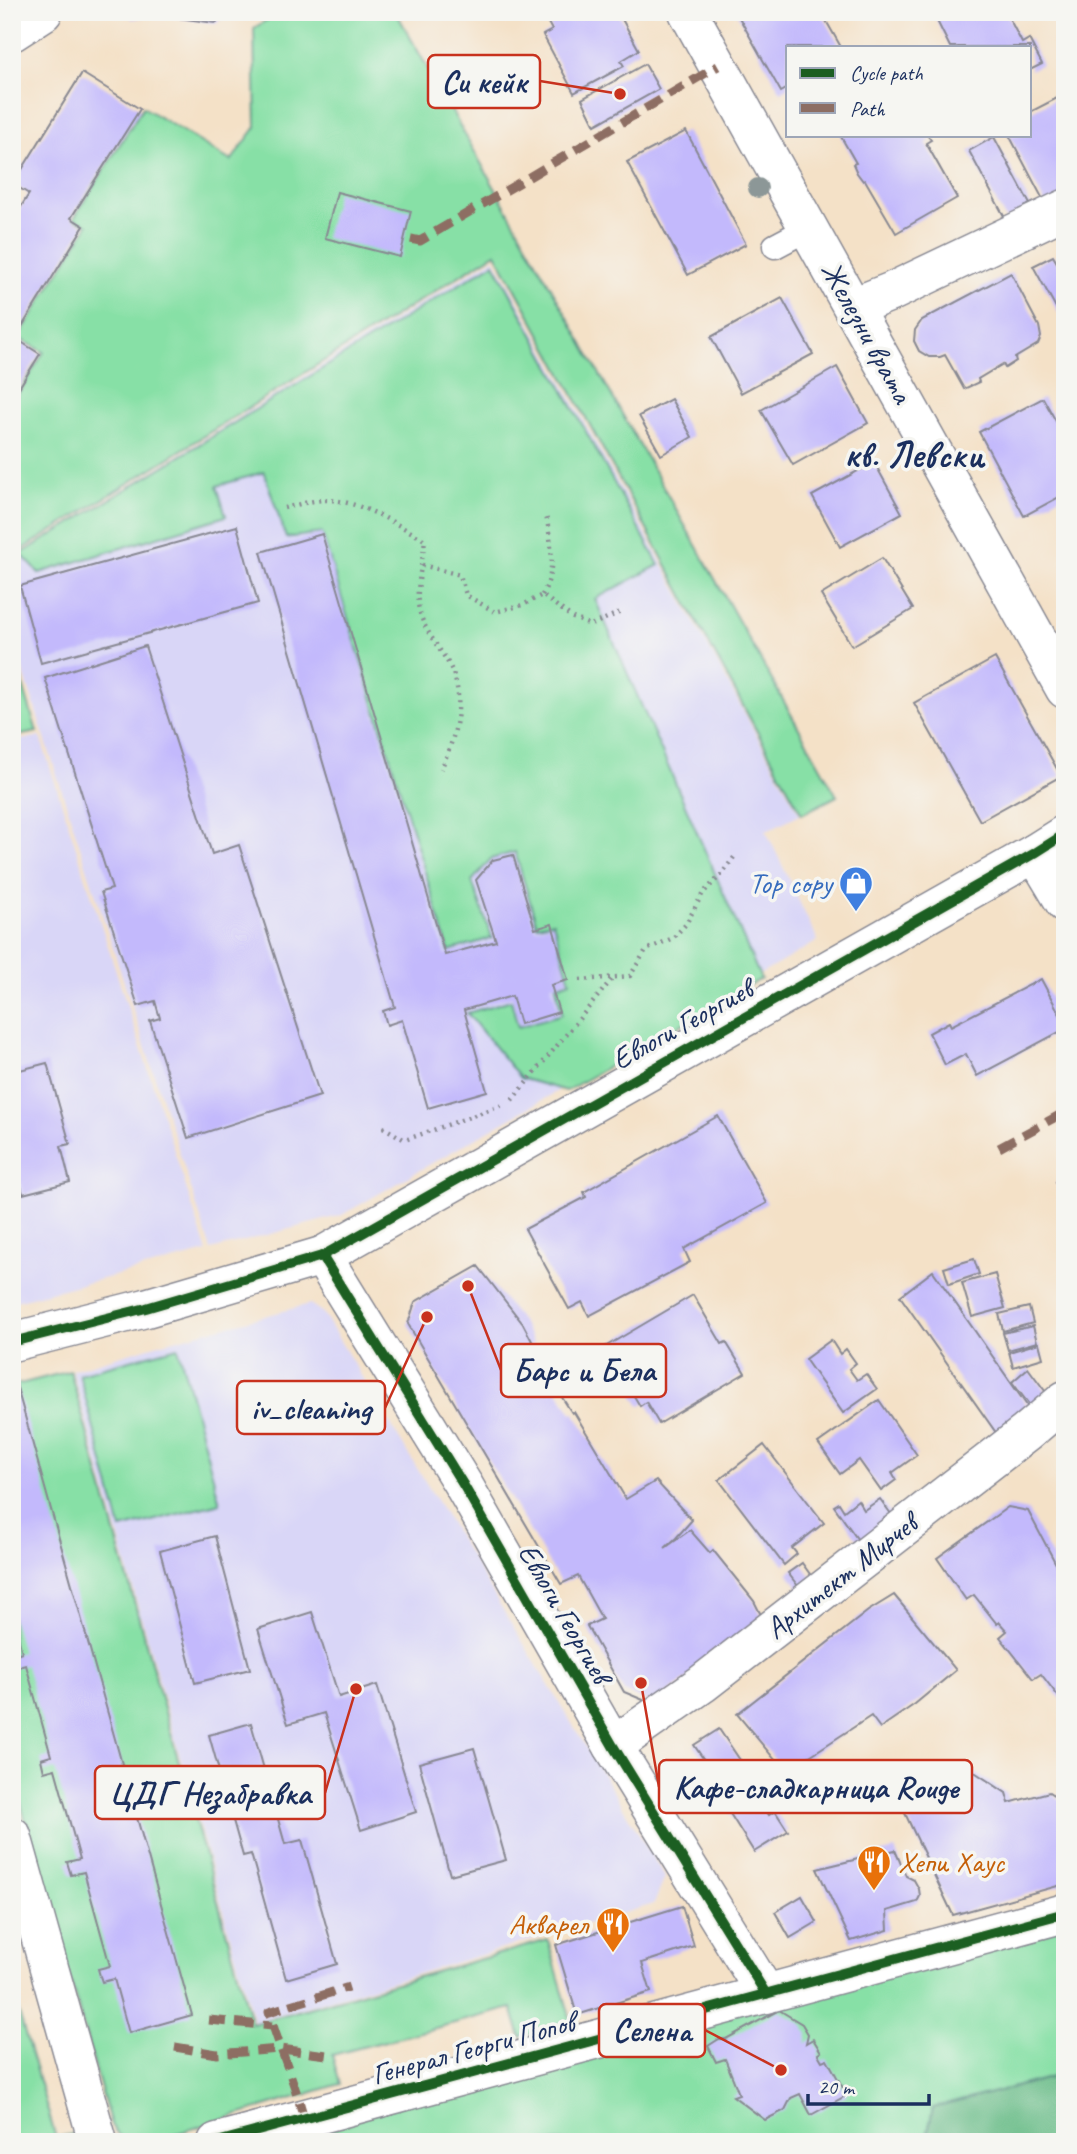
<svg xmlns="http://www.w3.org/2000/svg" width="1077" height="2154" font-family="Caveat,sans-serif">
<rect width="100%" height="100%" fill="#f6f6f2"/>
<filter id="ink" filterUnits="userSpaceOnUse"><feTurbulence type="fractalNoise" baseFrequency=".0143" numOctaves="2"/><feDisplacementMap in="SourceGraphic" scale="14" xChannelSelector="R" yChannelSelector="G"/><feConvolveMatrix kernelMatrix="1 2 1 2 8 2 1 2 1" color-interpolation-filters="sRGB"/></filter>
<filter id="wash" filterUnits="userSpaceOnUse"><feTurbulence type="fractalNoise" baseFrequency=".00686" numOctaves="4" result="noise"/><feDisplacementMap in="SourceGraphic" scale="28" xChannelSelector="R" yChannelSelector="G"/><feGaussianBlur stdDeviation="1.57" result="paint"/><feColorMatrix in="noise" values="0 0 0 0 0 0 0 0 0 0 0 0 0 0 0 0 0 1.4 0 .05"/><feComposite in="paint" operator="in"/></filter>
<g filter="url(#wash)">
<rect width="100%" height="100%" fill="#f4e1c7"/>
<!-- built -->
<g fill="#d9d6f7">
<polygon points="494,258 800,814 766,831 818,941 342,1215 211,1250 12,637 12,559"/>
<polygon points="40,736 207,1252 12,1302 12,742"/>
<polygon points="310,1304 323,1313 665,1877 654,1904 254,2022 72,1370 156,1345"/>
</g>
<!-- green -->
<g fill="#87e0a6" stroke="#518882" stroke-width="2">
<polygon points="280,12 396,12 837,796 802,814 496,253 12,556 12,404 44,352 18,338 88,225 74,218 143,107 231,161 256,127 254,28"/>
<polygon points="494,263 659,565 595,599 761,979 566,1091 520,1078 467,1013 511,1000 518,1027 562,1014 556,986 570,981 553,922 537,925 515,852 491,859 472,881 492,938 449,951 322,533 286,538 264,472 217,486 226,516 39,573 21,554"/>
<polygon points="12,649 37,732 12,737"/>
<polygon points="178,1347 220,1503 121,1529 79,1374"/>
<path d="M70,1371L252,2024L548,1940L571,2020L521,2037L512,2008L332,2055L340,2084L149,2142C129,2142 123,2144 111,2125L12,1772V1386Z"/>
<polygon points="1065,1913 1065,2074 933,2108 926,2142 217,2142"/>
<polygon points="12,1990 56,2138 79,2132 81,2142 12,2142"/>
</g>
<!-- forest -->
<polygon fill="#6dbe8b" stroke="#447674" stroke-width="2" points="1065,2074 1065,2142 926,2142 933,2108"/>
<g id="blocks">
<!-- building -->
<g fill="#c3b9fc">
<polygon points="128,12 233,12 215,23 157,15 132,19"/>
<polygon points="542,12 618,12 639,50 621,61 624,66 574,93 543,35 552,30"/>
<polygon points="736,12 821,12 841,47 788,47 788,88 781,92"/>
<polygon points="948,12 1006,12 1022,43 1029,39 1042,64 1030,70 1030,47 950,47 936,19"/>
<polygon points="645,64 659,89 595,125 582,99"/>
<polygon points="82,73 140,109 71,218 84,226 15,338 40,354 12,399 12,221 29,194 13,184"/>
<polygon points="1065,94 1065,198 1047,207 1009,135 1030,135 1030,112"/>
<polygon points="686,131 746,244 688,275 627,162"/>
<polygon points="840,135 927,135 931,140 926,143 957,198 896,233 865,180 863,181 857,173 853,164 856,163"/>
<polygon points="994,137 1031,206 1006,220 969,151"/>
<polygon points="337,192 411,211 400,257 325,238"/>
<polygon points="1053,256 1065,276 1065,324 1033,266"/>
<polygon points="1011,273 1039,326 1041,337 1038,344 1015,358 1016,361 1005,368 1003,364 978,379 979,382 964,389 945,355 940,357 929,357 919,351 914,341 915,330 922,320"/>
<polygon points="782,298 813,354 741,393 711,337"/>
<polygon points="837,367 868,423 793,465 761,410"/>
<polygon points="1043,398 1058,425 1065,421 1065,494 1024,516 979,432"/>
<polygon points="671,399 692,437 661,455 639,416"/>
<polygon points="874,462 902,513 840,547 812,496"/>
<polygon points="237,526 258,603 41,663 20,586"/>
<polygon points="322,534 445,955 496,941 476,880 493,860 513,855 535,929 552,924 568,980 551,985 559,1012 520,1024 512,996 464,1010 487,1091 428,1108 402,1020 387,1025 383,1011 395,1007 261,552"/>
<polygon points="882,558 913,609 852,646 821,595"/>
<polygon points="145,646 212,854 239,845 320,1096 188,1138 150,1021 160,1018 155,1001 138,1006 101,892 112,889 45,678"/>
<polygon points="995,658 1061,776 980,821 914,703"/>
<polygon points="1041,979 1065,1024 1065,1029 977,1076 966,1054 945,1065 929,1033 949,1022 951,1026"/>
<polygon points="47,1063 70,1144 61,1146 70,1182 23,1194 12,1150 12,1072"/>
<polygon points="718,1116 767,1203 684,1249 690,1262 589,1316 582,1302 569,1309 525,1229 586,1197 584,1192"/>
<polygon points="1065,1177 1065,1198 1056,1182"/>
<polygon points="974,1259 979,1274 949,1284 944,1268"/>
<polygon points="478,1266 523,1324 533,1343 529,1346 572,1413 574,1412 626,1499 656,1481 692,1520 676,1538 665,1548 690,1530 710,1553 713,1550 754,1601 764,1621 653,1704 624,1692 587,1626 602,1619 578,1576 561,1584 408,1324 415,1302"/>
<polygon points="933,1271 1030,1410 997,1434 900,1296"/>
<polygon points="995,1274 1005,1308 972,1317 962,1283"/>
<polygon points="693,1295 722,1344 726,1342 745,1373 659,1424 646,1402 640,1406 621,1374 614,1378 598,1351"/>
<polygon points="1029,1307 1033,1323 1003,1331 999,1314"/>
<polygon points="1033,1326 1037,1342 1008,1350 1003,1333"/>
<polygon points="831,1340 840,1354 846,1349 856,1363 849,1369 857,1380 866,1374 877,1389 843,1413 805,1359"/>
<polygon points="1039,1343 1043,1358 1013,1367 1009,1352"/>
<polygon points="1028,1368 1051,1399 1035,1412 1012,1382"/>
<polygon points="16,1384 192,2015 129,2033 114,1979 102,1982 100,1976 98,1969 110,1966 84,1872 71,1875 67,1862 80,1859 55,1769 44,1772 41,1759 51,1756 26,1665 14,1668 12,1660 12,1655 22,1652 12,1616 12,1386"/>
<polygon points="879,1400 917,1455 892,1473 896,1480 881,1491 859,1460 840,1474 818,1443"/>
<polygon points="764,1445 824,1523 792,1548 797,1554 784,1565 719,1480"/>
<polygon points="880,1499 900,1526 865,1550 834,1506 839,1503 844,1511 858,1500 864,1510"/>
<polygon points="1008,1507 1028,1511 1065,1581 1065,1705 1041,1674 1033,1679 1000,1637 1007,1631 999,1622 997,1624 974,1595 966,1600 937,1558"/>
<polygon points="215,1536 250,1669 195,1683 160,1551"/>
<polygon points="802,1563 812,1577 805,1595 788,1573"/>
<polygon points="894,1595 956,1670 915,1704 880,1728 871,1716 785,1772 737,1714 868,1611"/>
<polygon points="312,1612 339,1697 377,1685 416,1812 361,1830 324,1713 288,1724 258,1629"/>
<polygon points="251,1723 285,1844 302,1840 337,1964 286,1979 251,1854 243,1856 209,1735"/>
<polygon points="719,1729 742,1763 717,1779 694,1745"/>
<polygon points="474,1748 506,1860 450,1875 419,1763"/>
<polygon points="964,1765 1006,1793 1009,1803 1049,1792 1065,1803 1065,1884 953,1915 903,1809"/>
<polygon points="746,1779 769,1815 775,1811 788,1831 754,1852 719,1796"/>
<polygon points="895,1850 906,1876 914,1880 919,1889 920,1896 917,1902 887,1911 888,1930 851,1941 817,1869"/>
<polygon points="802,1896 817,1922 790,1938 775,1912"/>
<polygon points="682,1906 694,1946 642,1963 651,1992 577,2015 556,1945"/>
<polygon points="779,2010 802,2024 808,2034 806,2043 813,2039 821,2052 818,2054 822,2061 827,2059 847,2095 811,2115 800,2094 791,2098 785,2110 765,2120 733,2096 739,2094 725,2059 716,2062 708,2046 719,2039 726,2039"/>
</g>
</g>
</g>
<g filter="url(#ink)">
<use href="#blocks" fill-opacity="0" stroke="#888892" stroke-width="2"/>
<g fill="none" stroke-linecap="round" stroke-linejoin="round">
<!-- service casing -->
<g stroke="#888892" stroke-width="27">
<polyline id="service" points="775,246 809,228"/>
</g>
<!-- minor casing -->
<g stroke="#888892" stroke-width="41">
<g id="minor">
<polyline points="688,12 1065,689"/>
<polyline points="12,32 43,12"/>
<polyline points="853,307 893,291 1065,209"/>
<polyline points="1035,853 1065,903"/>
<polyline points="322,1256 464,1486 613,1746 766,1994"/>
<polyline points="12,1342 146,1308 322,1256 1035,853 1065,834"/>
<polyline points="613,1746 702,1684 1026,1433 1065,1400"/>
<polyline points="12,1836 98,2142"/>
<polyline points="217,2142 1065,1913"/>
</g>
</g>
<!-- path -->
<g stroke="#888892" stroke-width="4.5" stroke-dasharray="2 5" stroke-linecap="butt">
<path d="M284,508C296,505 310,501 322,500C356,498 396,524 425,540C423,556 416,591 418,604C421,626 436,643 447,661C468,695 456,736 441,769"/>
<polyline points="422,565 460,575 466,595 495,612 523,605 542,595 573,618 591,625 623,611"/>
<path d="M542,595C557,570 551,542 546,515"/>
<polyline points="580,980 630,976 646,950 673,938 686,924 703,893 720,876 735,856"/>
<polyline points="512,1100 613,978"/>
<polyline points="383,1127 405,1140 503,1105"/>
</g>
<!-- service -->
<use href="#service" stroke="#fff" stroke-width="24"/>
<!-- minor -->
<use href="#minor" stroke="#fff" stroke-width="38"/>
<!-- quiet -->
<g stroke="#8d6e63" stroke-width="9" stroke-dasharray="18 9" stroke-linecap="butt">
<polyline points="411,239 420,241 718,66"/>
<polyline points="999,1148 1065,1112"/>
<polyline points="209,2020 272,2026"/>
<polyline points="175,2047 217,2054 281,2049 334,2056"/>
<path d="M304,2119C295,2082 279,2048 269,2012L349,1987"/>
</g>
<!-- cycleway casing -->
<g stroke="#f6f6f2" stroke-width="15">
<g id="cycleway">
<polyline points="322,1256 464,1486 613,1746 766,1994"/>
<polyline points="12,1342 146,1308 322,1256 1035,853 1065,834"/>
<polyline points="217,2142 1065,1913"/>
</g>
</g>
<!-- cycleway -->
<use href="#cycleway" stroke="#1b5e20" stroke-width="10"/>
</g>
<!-- trees -->
<circle fill="#8c9797" cx="758" cy="188" r="10"/>
</g>
<!-- icons -->
<defs>
<g id="shop-pin" transform="scale(1.75)"><path d="M0 17L-7.5 6A9.5 9.5 0 1 1 7.5 6Z" fill="#3f7fe0" stroke="#f6f6f2"/><path d="M-5-2.5h2.3a2.7 3.5 0 0 1 5.4 0H5L5.5 6h-11ZM-1.5-2.5h3a1.5 2.3 0 0 0-3 0Z" fill="#fff"/></g>
<g id="restaurant-pin" transform="scale(1.75)"><path d="M0 17L-7.5 6A9.5 9.5 0 1 1 7.5 6Z" fill="#e8710a" stroke="#f6f6f2"/><path d="M-5-6h1v4h1v-4h1v4h1v-4h1v5L-1.5 .5V6h-2V.5L-5-1ZM5-6V6H3V1.5H1.5Q1.5-4 5-6Z" fill="#fff"/></g>
</defs>
<g fill-rule="evenodd">
<use href="#shop-pin" x="856" y="883"/>
<use href="#restaurant-pin" x="874" y="1862"/>
<use href="#restaurant-pin" x="613" y="1924"/>
</g>
<g text-anchor="middle" stroke-width="7" stroke-linejoin="round" paint-order="stroke">
<!-- street labels -->
<g font-size="30" fill="#1b2f5e" stroke="#f6f6f2">
<text transform="translate(867 332) rotate(61)" y="10">Железни врата</text>
<text transform="translate(682 1024) rotate(-29)" y="10">Евлоги Георгиев</text>
<text transform="translate(841 1576) rotate(-38)" y="10">Архитект Мирчев</text>
<text transform="translate(565 1613) rotate(60)" y="10">Евлоги Георгиев</text>
<text transform="translate(473 2048) rotate(-15)" y="10">Генерал Георги Попов</text>
</g>
<!-- shop labels -->
<g font-size="30" fill="#366cbe" stroke="#f6f6f2" text-anchor="end">
<text x="832" y="893">Top copy</text>
</g>
<!-- food labels -->
<g font-size="30" fill="#c56008" stroke="#f6f6f2" text-anchor="start">
<text x="898" y="1872">Хепи Хаус</text>
<text x="588" y="1934" text-anchor="end">Акварел</text>
</g>
<!-- district labels -->
<g font-size="37" font-weight="bold" fill="#1b2f5e" stroke="#f6f6f2">
<text x="914" y="467">кв. Левски</text>
</g>
</g>
<!-- callouts -->
<path fill="none" stroke="#c8321e" stroke-width="2.5" d="M620 94L540 81M468 1286L501 1370M427 1317L385 1408M641 1683L659 1787M356 1689L325 1793M781 2070L705 2030"/>
<g fill="#c8321e" stroke="#f6f6f2" stroke-width="2.5">
<circle cx="620" cy="94" r="7"/>
<circle cx="468" cy="1286" r="7"/>
<circle cx="427" cy="1317" r="7"/>
<circle cx="641" cy="1683" r="7"/>
<circle cx="356" cy="1689" r="7"/>
<circle cx="781" cy="2070" r="7"/>
</g>
<g fill="#f6f6f2" stroke="#c8321e" stroke-width="2.5">
<rect x="428" y="55" width="112" height="53" rx="7"/>
<rect x="501" y="1344" width="165" height="53" rx="7"/>
<rect x="237" y="1381" width="148" height="53" rx="7"/>
<rect x="659" y="1760" width="313" height="53" rx="7"/>
<rect x="95" y="1766" width="230" height="53" rx="7"/>
<rect x="599" y="2004" width="106" height="53" rx="7"/>
</g>
<g font-size="32" text-anchor="middle" font-weight="bold" fill="#1b2f5e">
<text x="484" y="93">Си кейк</text>
<text x="584" y="1381">Барс и Бела</text>
<text x="311" y="1419">iv_cleaning</text>
<text x="816" y="1798">Кафе-сладкарница Rouge</text>
<text x="210" y="1804">ЦДГ Незабравка</text>
<text x="652" y="2041">Селена</text>
</g>
<!-- margin -->
<rect width="1077" height="2154" fill="none" stroke="#f6f6f2" stroke-width="42"/>
<!-- legend -->
<rect x="786" y="46" width="245" height="91" fill="#f6f6f2" stroke="#9ea6b7" stroke-width="2"/>
<rect x="800" y="68" width="35" height="10" fill="#1b5e20" stroke="#9ea6b7" stroke-width="2"/>
<text x="850" y="80" font-size="21" fill="#1b2f5e">Cycle path</text>
<rect x="800" y="103" width="35" height="10" fill="#8d6e63" stroke="#9ea6b7" stroke-width="2"/>
<text x="850" y="116" font-size="21" fill="#1b2f5e">Path</text>
<!-- scale -->
<path d="M808 2094v10h121v-10" fill="none" stroke="#1b2f5e" stroke-width="3.5"/>
<text x="818" y="2094" font-size="21" fill="#1b2f5e" stroke="#f6f6f2" stroke-width="5" paint-order="stroke">20 m</text>
</svg>
